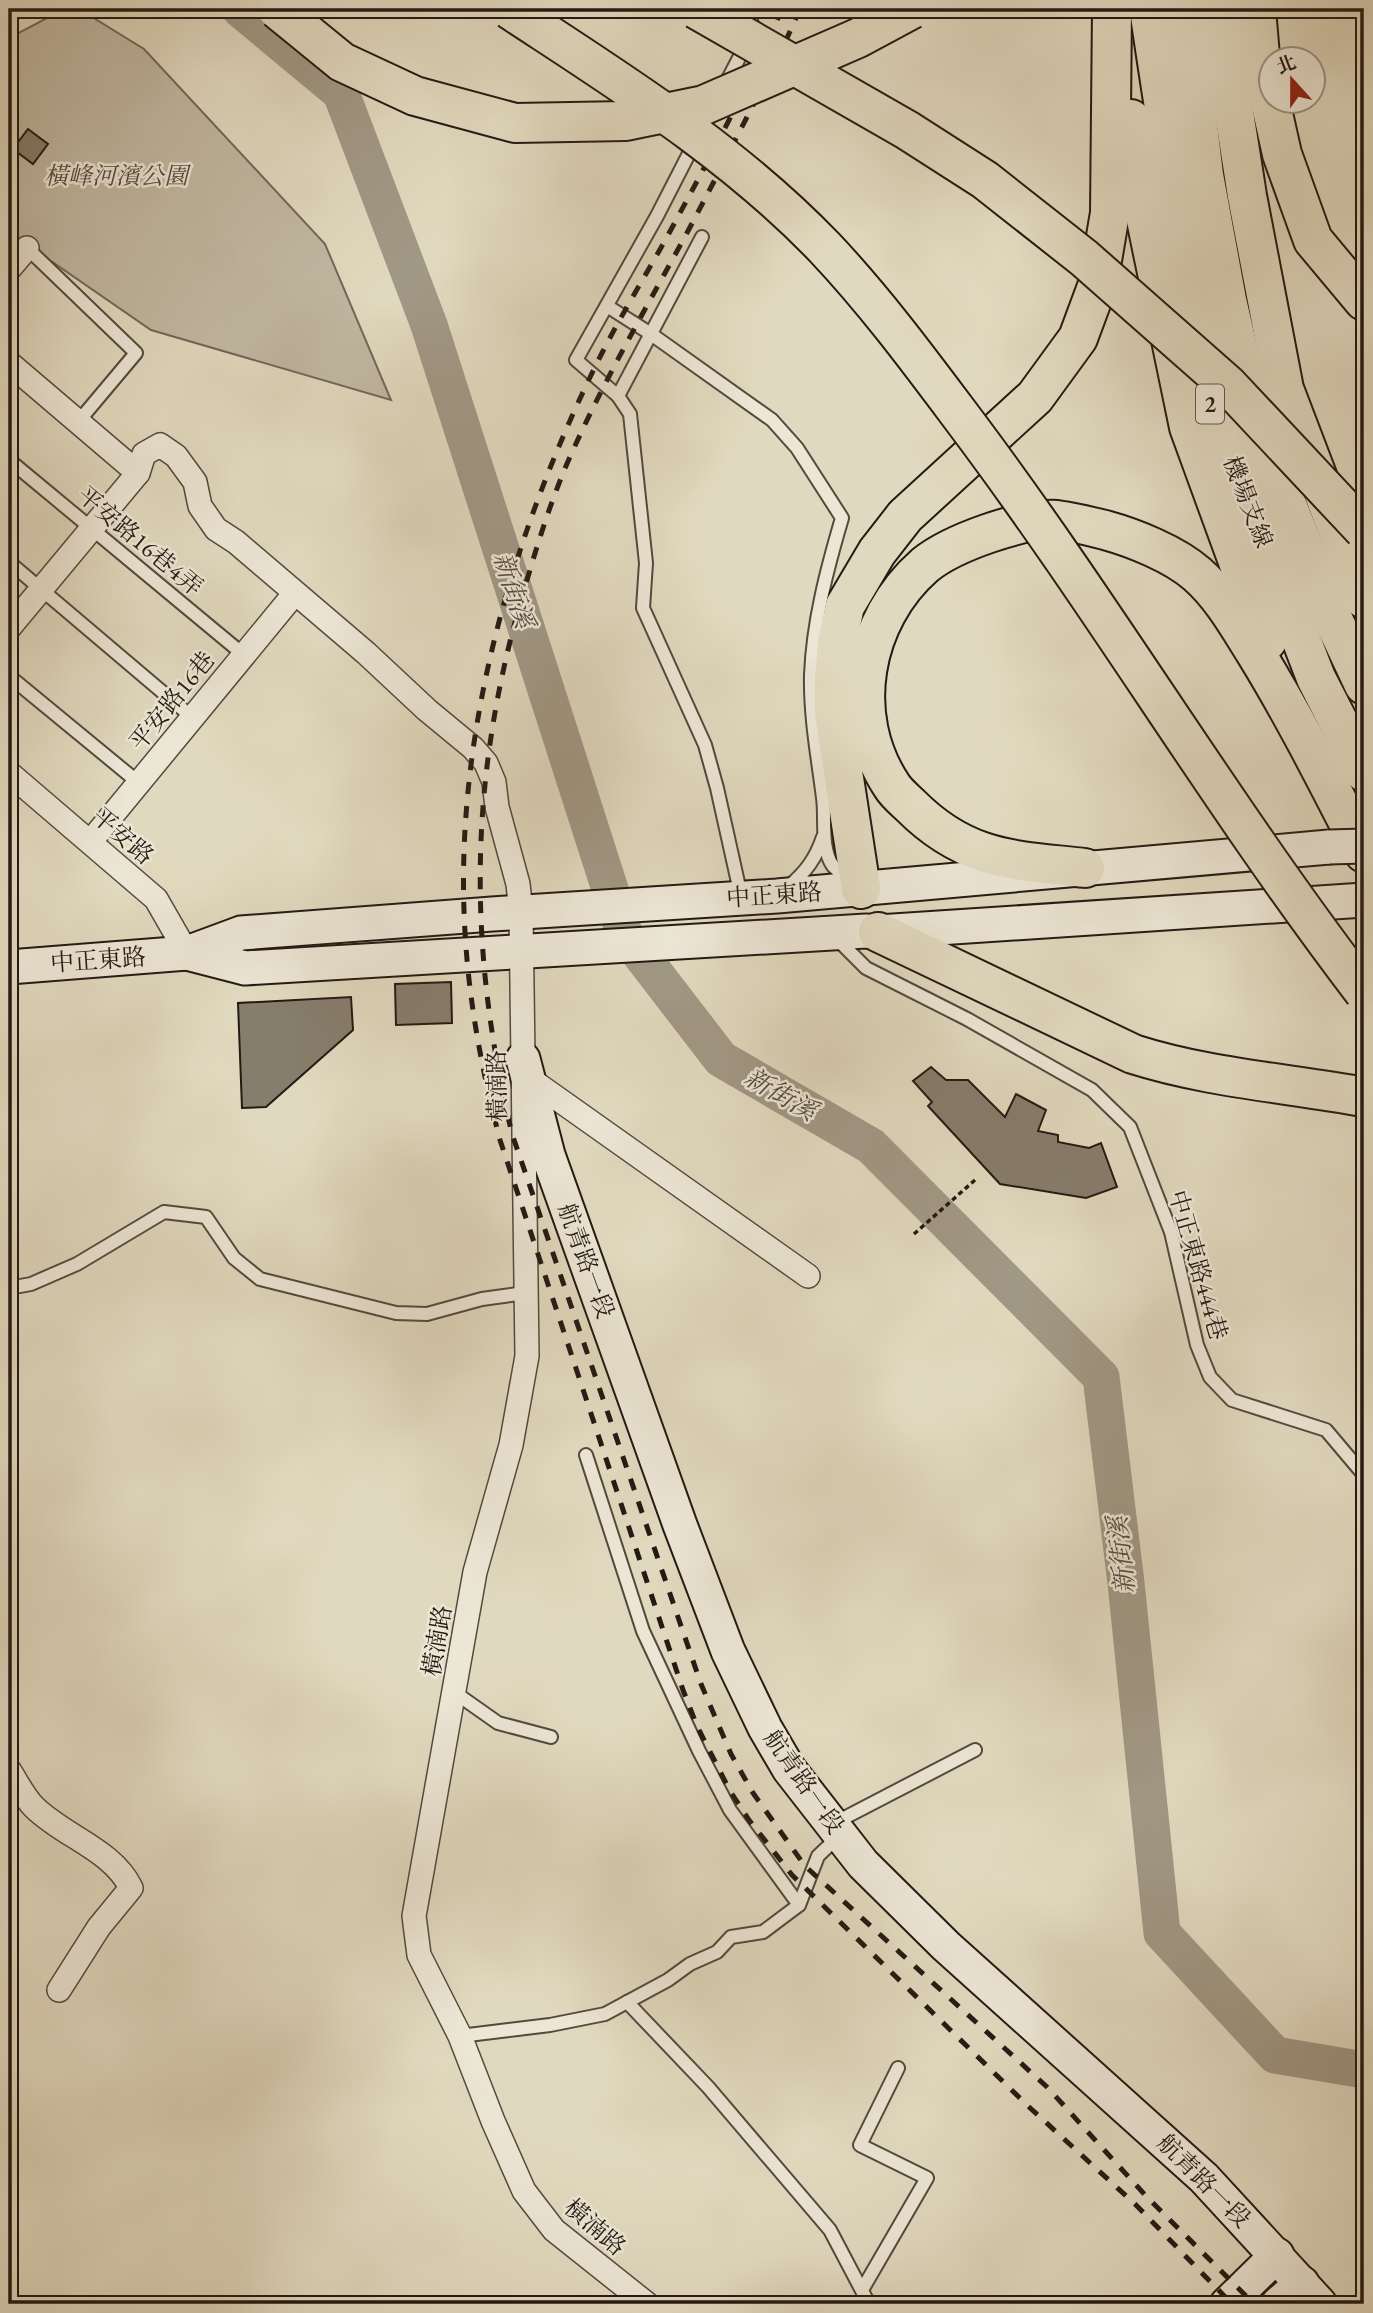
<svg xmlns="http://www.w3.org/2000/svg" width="1373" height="2313" font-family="'EB Garamond','Noto Serif TC',serif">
<rect width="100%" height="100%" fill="#e1d9bf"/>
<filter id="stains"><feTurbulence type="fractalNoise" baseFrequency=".00286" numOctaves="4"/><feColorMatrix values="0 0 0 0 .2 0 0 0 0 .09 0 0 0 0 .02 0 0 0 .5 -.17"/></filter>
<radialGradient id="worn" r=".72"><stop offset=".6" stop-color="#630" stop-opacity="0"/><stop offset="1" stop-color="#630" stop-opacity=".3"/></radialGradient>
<!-- green -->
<polygon fill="#c1b8a2" stroke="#72685a" stroke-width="2" points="64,9 79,9 144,49 325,244 391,400 151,330 9,232 9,38"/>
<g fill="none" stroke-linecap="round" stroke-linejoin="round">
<!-- river -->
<polyline stroke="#a19885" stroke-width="37" points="240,9 341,93 429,325 624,933 721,1059 871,1146 1101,1377 1126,1583 1162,1933 1275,2055 1364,2070"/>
</g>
<!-- building -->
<g fill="#867d6c" stroke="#241913" stroke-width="2">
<polygon points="28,129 48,144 33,164 13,149"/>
<polygon points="451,982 452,1023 396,1025 395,984"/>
<polygon points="351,997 353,1030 266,1107 242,1108 238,1003"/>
<polygon points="931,1067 946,1080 968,1080 1005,1117 1016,1094 1046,1110 1038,1131 1058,1135 1058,1142 1089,1148 1101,1143 1117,1187 1086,1198 1000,1184 928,1106 932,1102 913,1081"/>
</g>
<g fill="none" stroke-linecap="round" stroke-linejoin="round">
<!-- lane casing -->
<g stroke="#53493e" stroke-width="16">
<g id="lane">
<polyline points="724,87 753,31 751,20 739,9"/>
<polyline points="696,140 657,216 576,360 618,396 630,414 646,563 643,608 705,745 717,788 741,896"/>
<polyline points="27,248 136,353 78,422"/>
<path d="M607,306L651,334L772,420L797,448L842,518C827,569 813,622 811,675C810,716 818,758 823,798C826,818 820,848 833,866C837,871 845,875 850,880"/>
<polyline points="618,396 702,237"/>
<polyline points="9,460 244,655"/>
<polyline points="9,562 193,718"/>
<polyline points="9,676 139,783"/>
<path d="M788,887C806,872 816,858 823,837"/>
<polyline points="837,939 866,968 967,1019 1092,1090 1130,1127 1171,1232 1197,1345 1210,1377 1232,1400 1326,1430 1364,1475"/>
<polyline points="9,1288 31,1284 77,1264 164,1212 206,1217 234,1258 260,1279 396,1313 427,1314 482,1299 525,1293"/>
<polyline points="454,1692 498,1723 551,1737"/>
<polyline points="799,1905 818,1856 840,1835 846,1817 975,1750"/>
<polyline points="627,2002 708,2087 830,2230 869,2304"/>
<polyline points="460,2036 550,2025 605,2014 668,1980 690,1964 717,1952 731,1937 763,1932 799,1905 730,1810 699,1751 643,1631 586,1455"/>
<polyline points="862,2290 927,2178 860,2145 898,2068"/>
</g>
</g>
<!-- street casing -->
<g stroke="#53493e" stroke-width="26">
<g id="street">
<polyline points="9,269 27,248"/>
<polyline points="9,363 138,473"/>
<polyline points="9,628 138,473 144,454 160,445 176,456 195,482 200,506 216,529 236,542 366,653 427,710 473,748 486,763 494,782 497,807 518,884 521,912 527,1356 511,1445 475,1572 414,1916 419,1955 460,2036 493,2121 524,2191 554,2230 647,2304"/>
<polyline points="9,773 156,899 187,953"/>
<polyline points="91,841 295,593"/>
<polyline points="527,1077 808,1276"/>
<path d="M9,1770C17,1782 24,1797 34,1807C64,1837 112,1849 131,1888L99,1927L59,1990"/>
</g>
</g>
<!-- secondary casing -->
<g stroke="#241913" stroke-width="37">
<g id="secondary">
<polyline points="187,953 245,968 866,931 878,932 1364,900"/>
<polyline points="9,967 187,953 241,933 492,914 777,896 1329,847"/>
<polyline points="523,1059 548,1155 680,1525 728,1651 765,1728 789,1769 863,1864 946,1946 1204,2178 1320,2304"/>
<polyline points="1227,2304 1277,2255"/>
<polyline points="1278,2304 1302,2283"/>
</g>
</g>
<!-- highway casing -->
<g stroke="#241913" stroke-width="42">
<g id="highway">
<polyline points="1149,9 1208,396 1316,678 1364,772"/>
<polyline points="1184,9 1204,175 1227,300 1256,428 1333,619 1364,685"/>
<polyline points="1221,9 1221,28 1247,196 1284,389 1364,599"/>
<polyline points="1256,9 1260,56 1282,154 1313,240 1364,301"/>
<polyline points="1131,119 1141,195 1189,427 1267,641"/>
<path d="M1085,868C1051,864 1016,863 983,852C956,843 931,826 911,806C905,800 897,794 892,786C845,716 862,620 925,565C952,543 1022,518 1057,520C1073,522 1089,526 1105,530C1134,538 1174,554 1197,574C1222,596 1238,625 1255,652C1295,717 1329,785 1364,853"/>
<polyline points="861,889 834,713 834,679 837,643 845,606 877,552 905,516 1035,397 1078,338 1098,284 1110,213 1112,9"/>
<path d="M878,932L1133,1054C1208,1078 1287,1083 1364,1097"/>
</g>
</g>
<!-- path -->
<polyline stroke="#241913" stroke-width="3.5" stroke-dasharray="5 3.5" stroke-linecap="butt" points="914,1234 975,1180"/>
<!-- lane -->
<use href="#lane" stroke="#ece6d5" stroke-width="12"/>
<!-- street -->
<use href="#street" stroke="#ece6d5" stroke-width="23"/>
<!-- secondary -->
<use href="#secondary" stroke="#ece6d5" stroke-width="33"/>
<!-- highway -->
<use href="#highway" stroke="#e1d9bf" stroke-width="38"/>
<!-- rail -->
<g stroke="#241913" stroke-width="5" stroke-dasharray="12 12" stroke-linecap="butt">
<path d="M782,9C750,82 712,154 674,224C651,267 625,308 603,351C514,527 453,733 465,932C469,1003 482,1071 500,1140L683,1690L697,1726L730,1791L749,1820L792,1875L1028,2106L1135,2204L1232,2304"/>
<path d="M800,9L787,38C754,103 722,167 688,231C649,303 608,373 574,448C554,491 540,536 527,580C469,771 466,940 512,1134L701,1684L731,1754L753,1793L805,1866L1047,2087L1146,2196L1254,2304"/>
</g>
<!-- secondary-bridge casing -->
<g stroke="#241913" stroke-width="37" stroke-linecap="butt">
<polyline id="secondary-bridge" points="1329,847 1364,846"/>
</g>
<!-- highway-bridge casing -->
<g stroke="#241913" stroke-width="42" stroke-linecap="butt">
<g id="highway-bridge">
<polyline points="277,9 342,62 415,96 515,123 626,121 704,105 858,38 912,9"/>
<path d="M509,9C620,82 732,151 825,248C876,302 921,363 966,423C1105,608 1223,808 1364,992"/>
<polyline points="696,9 907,130 985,180 1084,258 1228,385 1364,530"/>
</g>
</g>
<!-- secondary-bridge -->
<use href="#secondary-bridge" stroke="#ece6d5" stroke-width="33"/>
<!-- highway-bridge -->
<use href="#highway-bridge" stroke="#e1d9bf" stroke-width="38"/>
</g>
<g text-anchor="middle" stroke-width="5" stroke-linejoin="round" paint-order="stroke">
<!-- shield labels -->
<rect fill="#ece6d5" stroke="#60564d" stroke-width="2" x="1196" y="384.5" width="28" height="39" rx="5"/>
<g font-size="23" font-weight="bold" fill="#241913">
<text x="1210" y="412">2</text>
</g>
<!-- park labels -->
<g font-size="24" font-style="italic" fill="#53493e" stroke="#ece6d5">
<text x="116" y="184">橫峰河濱公園</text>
</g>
<!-- street labels -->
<g font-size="24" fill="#241913" stroke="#ece6d5">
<text transform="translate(1248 502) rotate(69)" y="8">機場支線</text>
<text transform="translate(140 541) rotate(40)" y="8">平安路16巷4弄</text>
<text transform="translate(172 701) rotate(-51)" y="8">平安路16巷</text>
<text transform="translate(123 836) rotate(41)" y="8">平安路</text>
<text transform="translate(774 895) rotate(-4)" y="8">中正東路</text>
<text transform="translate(98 960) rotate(-4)" y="8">中正東路</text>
<text transform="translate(497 1086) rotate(-91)" y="8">橫湳路</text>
<text transform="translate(586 1261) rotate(70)" y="8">航青路一段</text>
<text transform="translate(1198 1265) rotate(74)" y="8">中正東路444巷</text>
<text transform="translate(437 1641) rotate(-80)" y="8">橫湳路</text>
<text transform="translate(804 1782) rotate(55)" y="8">航青路一段</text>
<text transform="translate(1204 2181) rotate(45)" y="8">航青路一段</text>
<text transform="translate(595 2227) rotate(41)" y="8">橫湳路</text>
</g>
<!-- water labels -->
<g font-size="26" font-style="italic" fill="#564c41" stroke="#ece6d5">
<text transform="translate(514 590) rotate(72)" y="9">新街溪</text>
<text transform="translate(781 1094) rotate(30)" y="9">新街溪</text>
<text transform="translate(1121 1555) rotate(-96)" y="9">新街溪</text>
</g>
</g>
<!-- margin -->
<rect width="1373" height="2313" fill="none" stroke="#e1d9bf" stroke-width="35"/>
<rect x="10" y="10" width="1352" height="2292" fill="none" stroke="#241913" stroke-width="3.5"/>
<rect x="18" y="18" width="1338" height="2278" fill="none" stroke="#241913" stroke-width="2"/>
<!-- north arrow -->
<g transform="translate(1292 80) rotate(339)"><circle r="33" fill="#ece6d5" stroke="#9c9487" stroke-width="2"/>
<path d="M0-5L12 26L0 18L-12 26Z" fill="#8f2418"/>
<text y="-10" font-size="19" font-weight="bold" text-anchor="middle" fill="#241913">北</text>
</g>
<rect width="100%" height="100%" filter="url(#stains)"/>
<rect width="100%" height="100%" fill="url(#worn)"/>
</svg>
